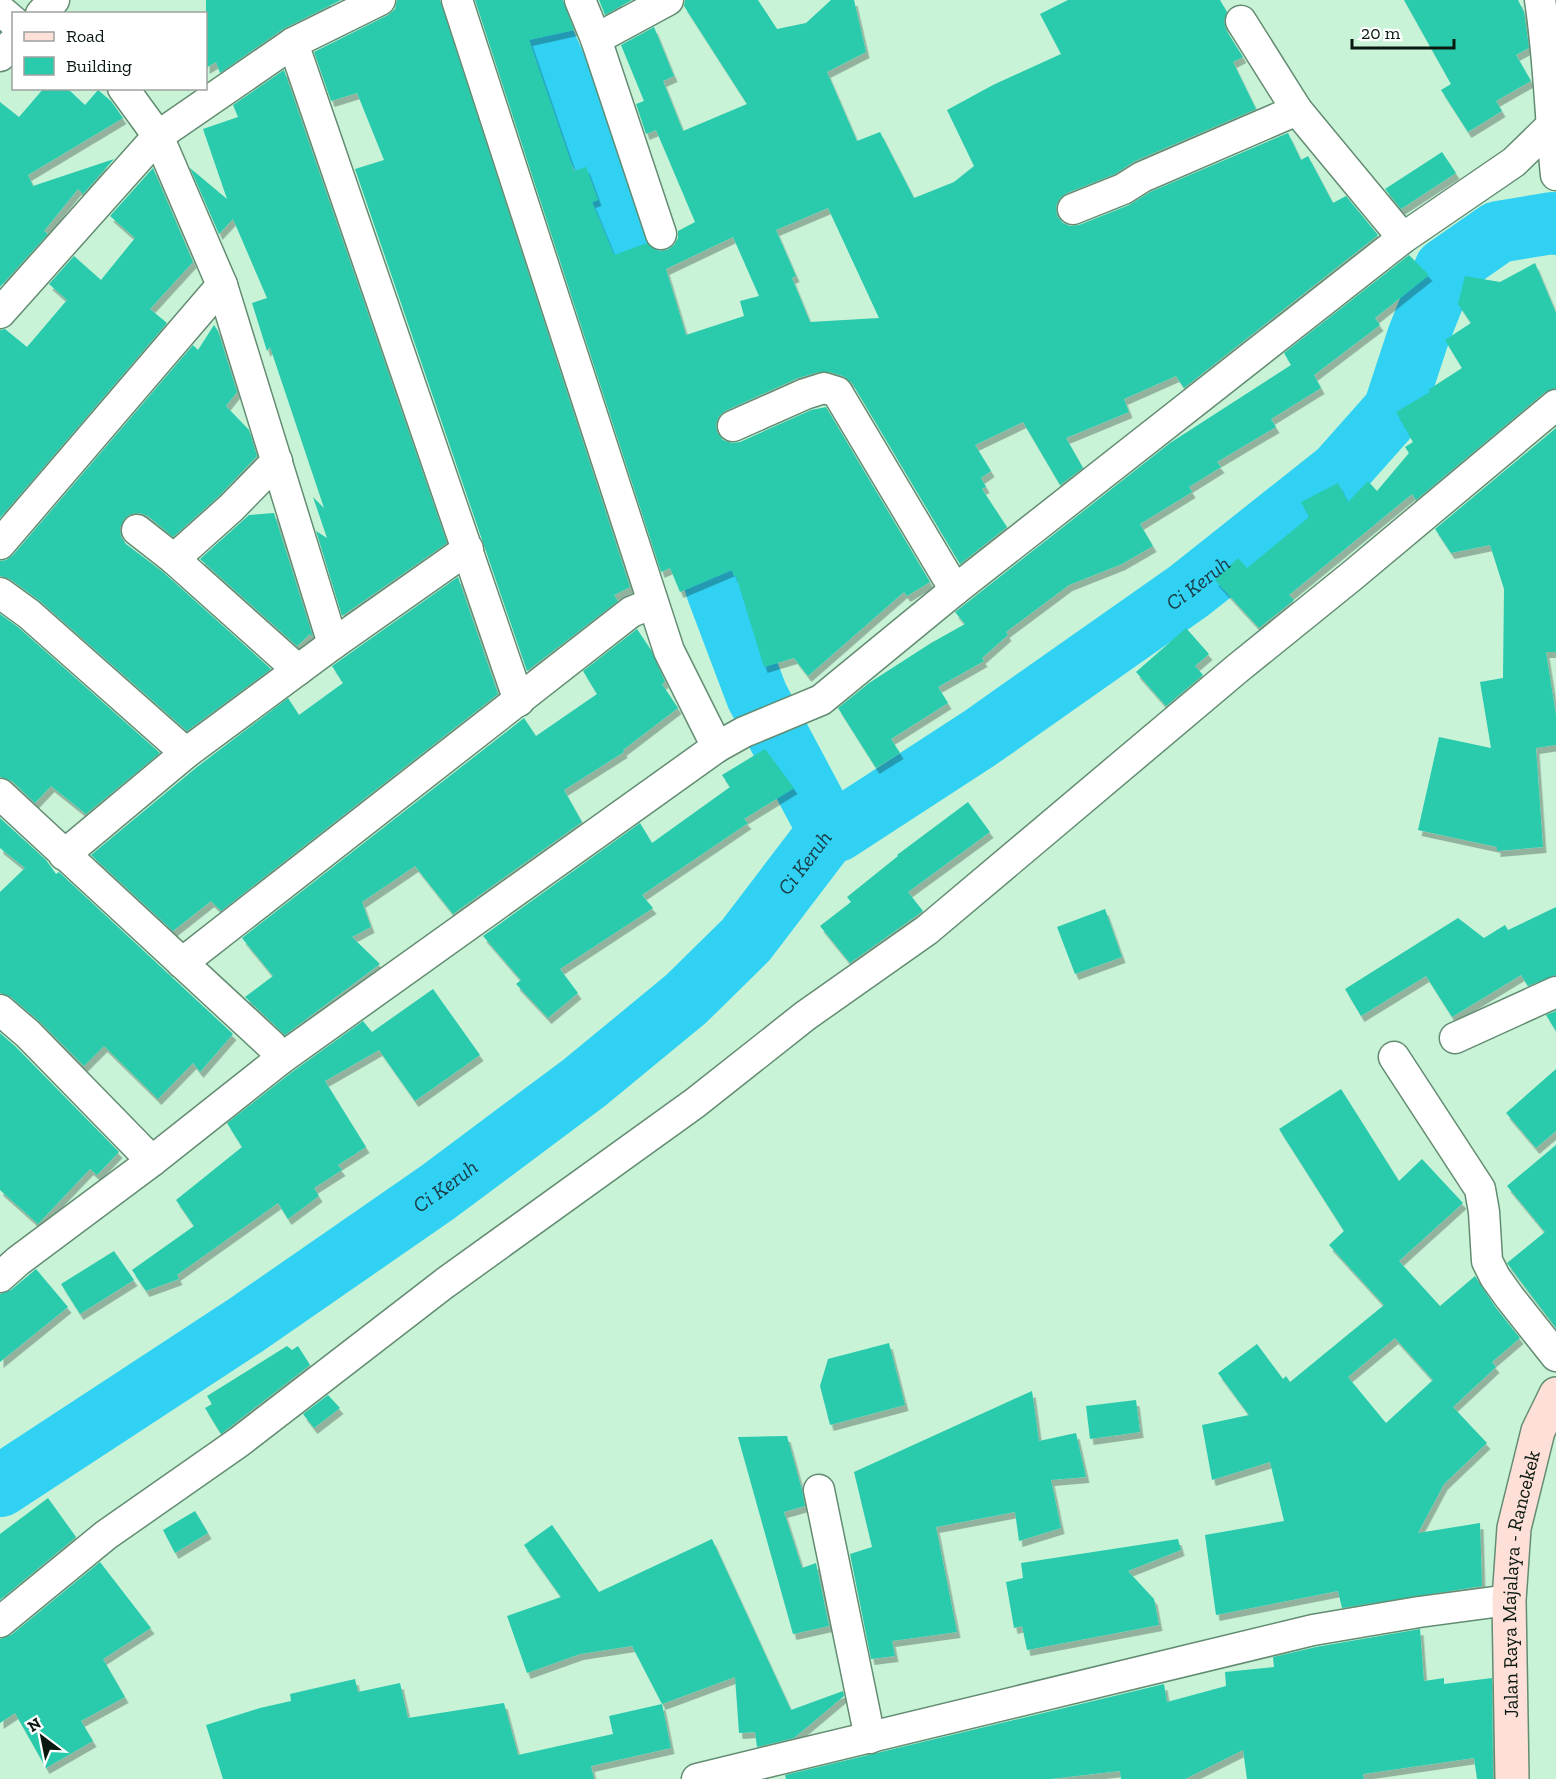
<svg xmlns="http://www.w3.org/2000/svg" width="1556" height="1779" font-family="'Zilla Slab',serif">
<defs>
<filter id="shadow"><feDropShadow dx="3.5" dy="6" stdDeviation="0" flood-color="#0004"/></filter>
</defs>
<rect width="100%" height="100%" fill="#c8f3d7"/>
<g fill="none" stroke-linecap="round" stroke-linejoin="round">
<!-- river -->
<g stroke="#31d1f3" stroke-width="62">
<polyline points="526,0 562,81 606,163 647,333"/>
<polyline points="689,497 717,590 757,696 829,831"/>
<path id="s1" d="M0,1486L246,1325L438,1192L584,1083L686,999L746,940L829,831H837L980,738L1189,591L1339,472L1394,410L1418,337L1445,269L1498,232L1552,223L1556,224"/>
</g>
</g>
<!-- building -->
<g fill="#2acaad" fill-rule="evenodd" filter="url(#shadow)">
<polygon points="206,0 341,0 283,29 220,73 216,62 206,68"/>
<polygon points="397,0 440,0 630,587 614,595 618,601 527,671 355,169 384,160 357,93 331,101 314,52 388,15 395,9"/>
<path d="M475,0H563L574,30L529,40L574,171L586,167L598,200L592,202L614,255L647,243L657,251L667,250L674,245L678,238V231L695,222L656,130L646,134L636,104L644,101L621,45L654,27L674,76L663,81L683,131L747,104L684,6L685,0H758L777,29L806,23L831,0H854L866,52L827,72L857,141L880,132L914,198L954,182L974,166L947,110L993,85L1061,54L1040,14L1068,0H1220L1227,12L1224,21L1226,30L1243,57L1233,62L1256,109L1135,161L1115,174L1067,193L1060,198L1056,206L1057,216L1063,223L1070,226L1079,225L1129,205L1150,192L1288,133L1301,160L1308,156L1333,203L1346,196L1378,235L1184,388L1176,376L1124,399L1129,412L1066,438L1083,468L1060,485L1023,422L975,445L991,471L981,478L986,487L982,489L1007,527L960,564L852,383L843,376L829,372H819L798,378L725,411L719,416L716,424L717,432L723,440L732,443L740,442L811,410L826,407L930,582L907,596L904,592L808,676L794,658L764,667L736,576H734L732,570L680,592L670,568L661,572ZM828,208L879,318L810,322L792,278L796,276L776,230ZM733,237L759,296L740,301L744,316L686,335L666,269Z"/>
<polygon points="599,0 632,0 605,15"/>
<polygon points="1404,0 1518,0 1524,12 1529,48 1516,55 1531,81 1496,101 1502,111 1468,132 1441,90 1451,84"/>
<polygon points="284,70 447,543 342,616 316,531 327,538 313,497 324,508 270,347 267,351 252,303 267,298 233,219 219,234 190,168 227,199 203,129 238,117 233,105"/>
<polygon points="44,88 67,88 85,105 98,90 111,101 123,118 28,175 33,186 114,159 83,194 78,189 44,231 48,234 0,287 0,102 19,117"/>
<polygon points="1442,152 1456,173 1401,209 1385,189"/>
<polygon points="153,168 193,262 150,309 167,323 0,518 0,330 5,329 27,347 67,300 49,284 74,256 101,280 135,238 110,216"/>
<polygon points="1409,255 1429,275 1375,318 1380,325 1314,375 1321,388 1271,419 1276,427 1217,462 1221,467 1189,487 1192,492 1140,524 1153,546 1122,564 1069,585 1006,632 1008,635 982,658 984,661 938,687 948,703 891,739 900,753 876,768 838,708 869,683 931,643 965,624 955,612 1170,443 1291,365 1284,353"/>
<polygon points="1535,263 1556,313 1556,388 1545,392 1416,500 1412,494 1289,595 1294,600 1259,628 1215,580 1238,558 1247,568 1309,517 1301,502 1338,483 1348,502 1368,481 1377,491 1409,453 1405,447 1413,442 1396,412 1430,392 1428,390 1462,368 1445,340 1471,323 1458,304 1465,276 1500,282"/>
<polygon points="214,325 218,331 237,392 226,406 249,430 257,456 219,496 173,537 148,516 140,513 131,514 124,519 120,528 121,537 126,544 163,572 271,669 187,731 40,601 10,579 0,576 0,561 6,560 13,555 193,345 198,350"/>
<polygon points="1556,428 1556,652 1546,652 1556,715 1556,745 1536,748 1543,847 1497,851 1497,847 1418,830 1439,737 1491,748 1480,682 1503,678 1504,589 1490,545 1451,553 1435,529"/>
<polygon points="274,513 313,637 310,634 297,646 200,559 249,515"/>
<polygon points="458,577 498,694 221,911 211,901 173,931 91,855 197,767 288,698 299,715 343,683 332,666"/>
<polygon points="0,614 18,627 160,753 86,814 51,786 35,803 12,781 0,777"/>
<polygon points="1186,628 1209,654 1195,666 1203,675 1166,706 1136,672"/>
<polygon points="637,629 651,650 665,682 662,684 678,708 623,750 624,752 564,790 582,822 453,914 415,866 362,902 371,927 352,937 380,964 285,1035 245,997 273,976 242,938 524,718 536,736 597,694 583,671"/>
<polygon points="765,749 794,788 744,819 748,823 642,895 653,908 560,969 578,993 548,1018 516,984 521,980 483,936 640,823 652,843 730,787 722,775"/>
<polygon points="968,802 990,832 908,892 923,911 850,963 820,926 851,902 847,897 898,856 897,855"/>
<polygon points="0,818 46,860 56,874 59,872 233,1034 200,1072 193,1063 158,1099 104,1046 84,1066 39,1021 11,997 0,993 0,892 25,868 0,848"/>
<polygon points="1556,907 1556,975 1528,986 1521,975 1452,1017 1426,976 1361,1016 1345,989 1458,918 1484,938 1505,925 1508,930"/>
<polygon points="1105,909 1122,957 1075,974 1057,927"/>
<polygon points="433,989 480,1055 415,1101 379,1050 325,1081 366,1147 338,1165 342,1170 314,1188 319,1196 288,1219 278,1203 177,1275 179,1279 146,1291 132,1270 194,1226 176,1200 242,1147 227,1123 292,1072 363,1021 372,1032"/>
<polygon points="1556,1011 1556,1031 1546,1015"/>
<polygon points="0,1033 16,1047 119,1152 97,1175 90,1169 38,1224 0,1190"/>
<polygon points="1556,1069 1556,1131 1536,1148 1506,1113"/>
<path d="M1341,1089L1399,1181L1422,1159L1463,1203L1399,1261L1440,1306L1475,1276L1496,1308L1520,1338L1492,1362L1496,1367L1453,1407L1487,1443L1444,1484L1418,1533L1480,1523L1482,1586L1342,1608L1338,1591L1216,1615L1205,1535L1284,1521L1270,1462L1212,1480L1202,1425L1249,1415L1218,1373L1257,1344L1283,1379L1286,1376L1290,1382L1384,1305L1329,1245L1344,1231L1279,1129ZM1395,1338L1433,1380L1386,1423L1348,1377Z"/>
<polygon points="1556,1145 1556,1328 1507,1263 1545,1232 1507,1186"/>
<polygon points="114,1251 134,1280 80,1314 61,1284"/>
<polygon points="36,1269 68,1307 0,1362 0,1294 11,1290"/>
<polygon points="889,1343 905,1405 830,1425 820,1386 828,1359"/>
<polygon points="287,1346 292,1350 298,1346 310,1365 221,1434 205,1408 212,1404 207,1396"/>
<polygon points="1032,1391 1039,1441 1076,1433 1086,1477 1051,1480 1061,1528 1019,1541 1015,1512 936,1527 957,1632 892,1641 895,1656 871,1659 850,1554 872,1547 854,1472"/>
<polygon points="328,1395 340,1408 314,1428 303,1414"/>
<polygon points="1136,1400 1140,1432 1090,1439 1086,1406"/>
<polygon points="787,1436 802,1490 805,1506 784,1512 802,1568 816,1563 829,1626 793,1634 738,1437"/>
<polygon points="48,1498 76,1537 0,1600 0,1534"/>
<polygon points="195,1511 208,1533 175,1553 163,1530"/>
<polygon points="552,1525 599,1592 712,1539 791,1710 843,1691 844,1696 794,1738 757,1747 755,1732 739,1733 735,1677 662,1704 632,1646 580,1654 527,1673 507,1616 561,1597 524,1545"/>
<polygon points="1178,1539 1181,1550 1128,1571 1154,1599 1159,1625 1027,1650 1022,1626 1014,1628 1006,1582 1023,1578 1021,1563"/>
<polygon points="100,1562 151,1628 103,1659 125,1697 81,1721 93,1741 46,1768 15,1713 0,1723 0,1639 11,1635"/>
<polygon points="1420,1629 1424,1681 1444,1678 1444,1684 1492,1678 1493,1779 1477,1779 1474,1758 1363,1774 1364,1779 1247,1779 1243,1750 1185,1779 1121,1779 1120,1771 1050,1779 786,1779 785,1775 1164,1684 1167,1702 1226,1686 1225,1672 1274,1667 1273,1657 1316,1647"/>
<polygon points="355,1679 358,1692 400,1683 408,1718 504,1703 518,1755 613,1734 609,1716 662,1704 671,1748 591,1766 594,1779 223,1779 206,1725 260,1708 291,1701 290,1694"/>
</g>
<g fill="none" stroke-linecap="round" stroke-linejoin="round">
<!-- minor casing -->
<g stroke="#638c72" stroke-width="33">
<g id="minor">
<polyline points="580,0 596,39 661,234"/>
<path d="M1540,0C1549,58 1550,117 1556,175"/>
<polyline points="0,10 14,22"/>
<polyline points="41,14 54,0"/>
<polyline points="1241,21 1297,110 1403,238"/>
<polyline points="596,39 668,0"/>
<polyline points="293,43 519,701"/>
<polyline points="0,56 14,42"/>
<polyline points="123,88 158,136 222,285 333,644"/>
<polyline points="1073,209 1123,189 1142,177 1297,110"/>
<polyline points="0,313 158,136 293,43 380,0"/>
<polyline points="733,426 805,394 824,388 837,392 955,590"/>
<polyline points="137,530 174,559 298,670"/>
<polyline points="0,544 222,285"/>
<polyline points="174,559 231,508 277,461"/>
<polyline points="0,593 29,614 186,753"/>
<polyline points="717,747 744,732 821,700 955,590 1403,238 1514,162 1551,126"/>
<polyline points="0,794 271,1045 282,1058"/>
<polyline points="64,855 186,753 333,644 468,549"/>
<polyline points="182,963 631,612 653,603"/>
<polyline points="0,1010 28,1034 152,1161"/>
<polyline points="1455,1038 1556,992"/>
<polyline points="1394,1057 1480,1189 1484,1212 1487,1261 1495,1277 1510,1298 1556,1356"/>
<polyline points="0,1277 18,1261 152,1161 282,1058 717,747 669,651 457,0"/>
<polyline points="819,1490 870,1738"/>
<polyline points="0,1622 106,1535 239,1442 445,1283 695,1103 805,1016 927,930 1238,668 1353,575 1556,405"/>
<polyline points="697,1779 1313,1630 1419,1612 1509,1600"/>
</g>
</g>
<!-- secondary casing -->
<g stroke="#638c72" stroke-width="36">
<g id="secondary">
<path id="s2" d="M1512,1779L1509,1600L1514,1528L1538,1431L1556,1394"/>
</g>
</g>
<!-- minor -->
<use href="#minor" stroke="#fff" stroke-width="30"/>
<!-- secondary -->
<use href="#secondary" stroke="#fee0d8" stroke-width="33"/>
</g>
<g text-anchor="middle" stroke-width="5" stroke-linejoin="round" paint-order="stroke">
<!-- street labels -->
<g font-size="20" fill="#091910" stroke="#fff">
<text dy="7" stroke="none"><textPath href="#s2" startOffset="196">Jalan Raya Majalaya - Rancekek</textPath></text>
</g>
<!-- water labels -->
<g font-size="21" font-style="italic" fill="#193840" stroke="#fff">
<text dy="7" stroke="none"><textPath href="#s1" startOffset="1509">Ci Keruh</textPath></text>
<text dy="7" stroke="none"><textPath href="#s1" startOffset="1023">Ci Keruh</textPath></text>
<text dy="7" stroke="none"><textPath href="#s1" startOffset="537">Ci Keruh</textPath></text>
</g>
</g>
<!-- legend -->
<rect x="12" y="12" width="195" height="78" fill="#ffffff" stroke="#9da39f" stroke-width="1.5"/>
<rect x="24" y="32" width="30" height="9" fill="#fee0d8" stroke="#9da39f" stroke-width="1.5"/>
<text x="66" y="42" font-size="18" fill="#091910">Road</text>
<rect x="24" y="57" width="30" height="18" fill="#2acaad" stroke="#9da39f" stroke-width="1.5"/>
<text x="66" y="72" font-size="18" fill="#091910">Building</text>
<!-- north arrow -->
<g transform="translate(42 1737) rotate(328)" stroke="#ffffff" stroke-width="4.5" paint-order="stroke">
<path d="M0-4.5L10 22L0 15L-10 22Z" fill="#091910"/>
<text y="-9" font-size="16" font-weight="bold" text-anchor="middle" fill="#091910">N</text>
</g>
<!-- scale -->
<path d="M1352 39v9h102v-9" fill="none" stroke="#091910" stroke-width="3"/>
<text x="1361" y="39" font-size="18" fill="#091910" stroke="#ffffff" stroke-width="4.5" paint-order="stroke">20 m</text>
</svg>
